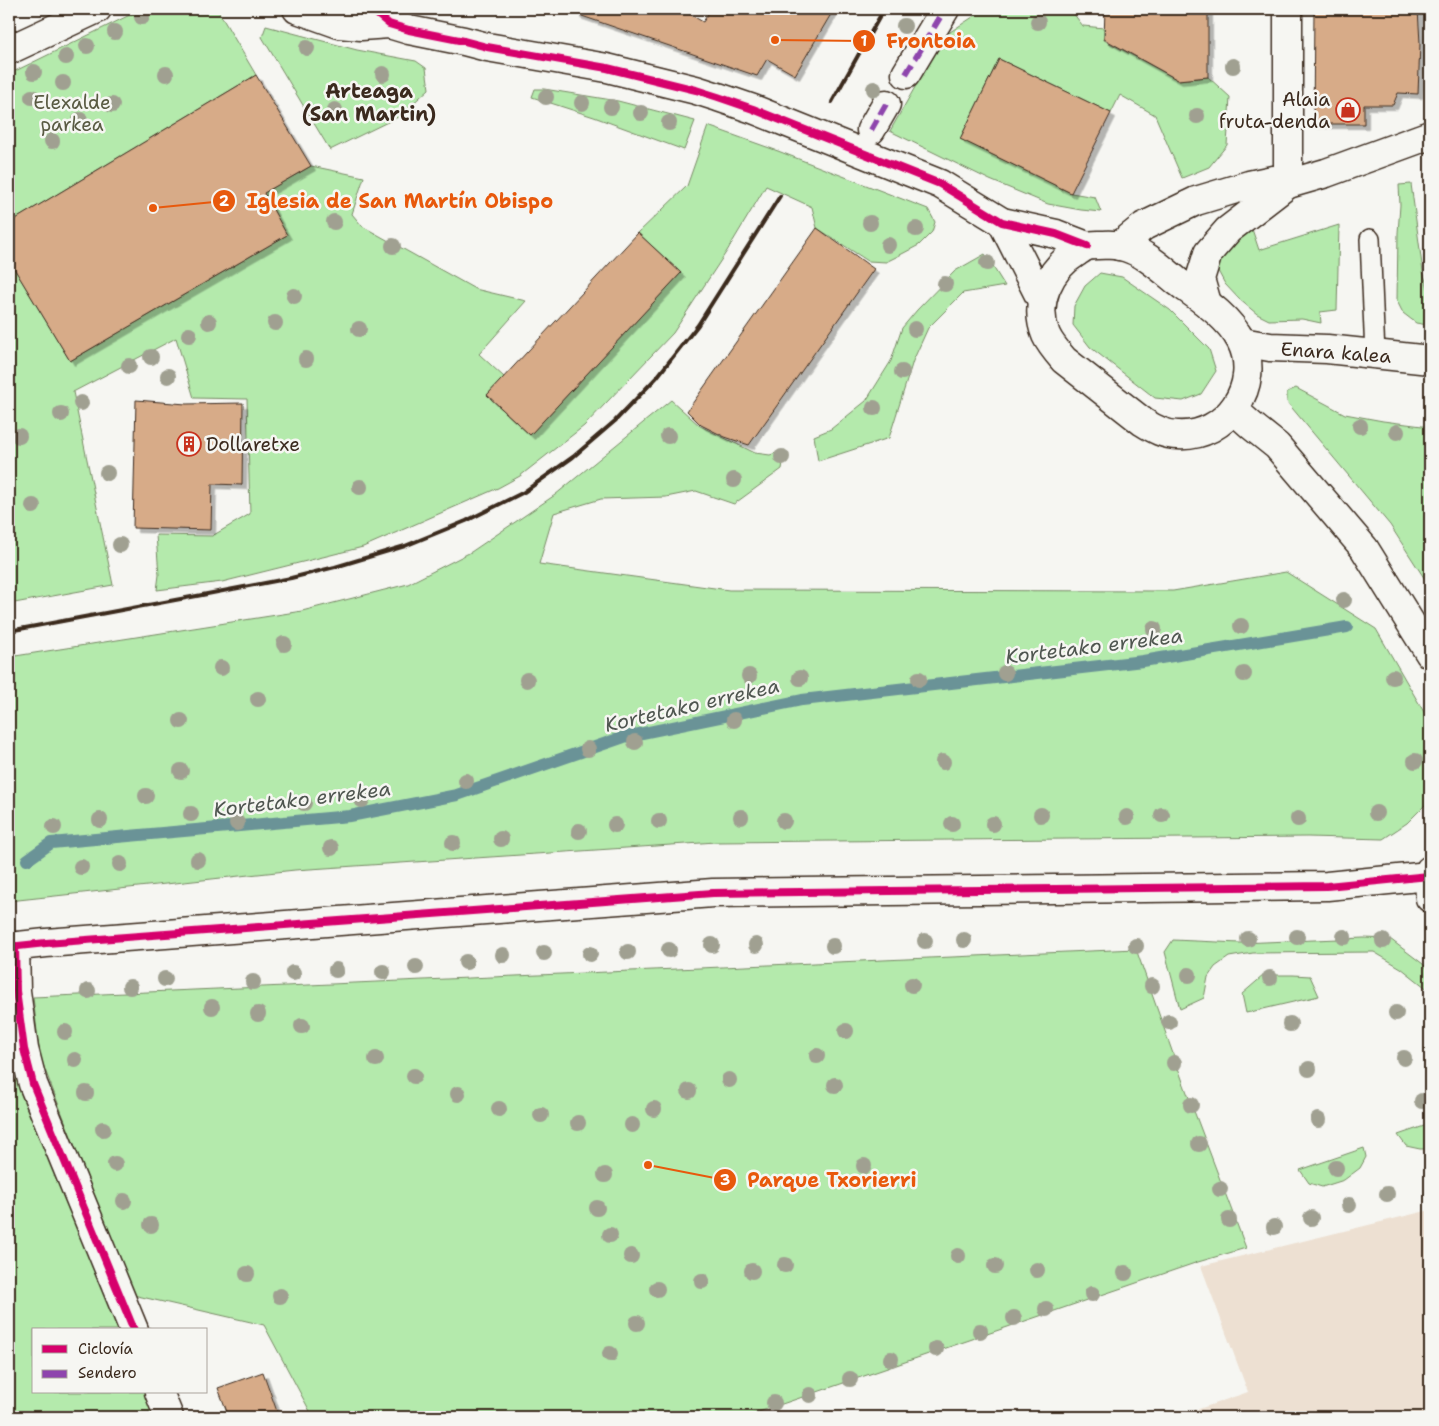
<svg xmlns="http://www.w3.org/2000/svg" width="1439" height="1426" font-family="'Shantell Sans',sans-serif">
<defs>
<filter id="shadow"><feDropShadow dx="4.5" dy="4.5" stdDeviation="0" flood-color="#0004"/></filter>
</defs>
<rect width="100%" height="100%" fill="#f6f6f2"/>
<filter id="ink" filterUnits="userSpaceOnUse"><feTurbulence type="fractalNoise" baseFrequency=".02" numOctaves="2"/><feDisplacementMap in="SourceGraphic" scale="10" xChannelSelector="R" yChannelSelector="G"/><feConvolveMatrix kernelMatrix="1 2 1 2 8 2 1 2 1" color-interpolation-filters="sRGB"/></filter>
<g filter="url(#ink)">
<!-- built -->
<polygon fill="#ede0d2" points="1430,1210 1430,1417 1176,1417 1248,1392 1201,1266"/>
<!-- green -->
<g fill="#b4eaac" stroke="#788a65">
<polygon points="142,9 217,9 256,75 9,223 9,74"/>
<polygon points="985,9 1070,9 1083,26 1104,28 1104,40 1178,80 1208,77 1230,97 1227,145 1209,167 1182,178 1155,115 1120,95 1111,113 999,59 960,139 1071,193 1095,197 1101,212 1081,210 1048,204 990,180 890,131 931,59 950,32"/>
<polygon points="266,26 357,50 416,61 426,68 429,89 398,117 330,150 262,37"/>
<polygon points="535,89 544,89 618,101 695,121 684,150 594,117 532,97"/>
<polygon points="708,126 778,151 928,209 935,222 932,232 919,245 900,255 886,262 868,261 817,228 812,207 766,186 727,251 673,333 584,426 520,476 498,488 363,547 222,582 157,590 159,575 156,535 212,536 250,514 247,399 194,398 176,338 73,392 113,585 9,604 9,260 70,361 287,235 264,193 311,166 364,177 352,214 362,226 475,289 526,301 479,354 504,377 487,395 530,435 681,273 638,233 687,186"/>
<polygon points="1411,184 1423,272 1430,294 1430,323 1428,325 1416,323 1403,313 1397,301 1398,233 1400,205 1399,185"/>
<polygon points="1339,225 1337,310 1320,312 1321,323 1302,319 1269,320 1257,314 1239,299 1225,284 1218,271 1222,249 1236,236 1252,229 1259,250"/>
<polygon points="985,254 1005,286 963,293 928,328 913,361 889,438 818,461 814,436 831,429 866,401 891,361 902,328 917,310 955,271"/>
<polygon points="1100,273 1122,277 1170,310 1209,349 1216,371 1201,394 1183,401 1155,398 1090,347 1073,325 1074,306 1085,286"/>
<polygon points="1296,388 1345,414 1383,421 1430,427 1430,587 1390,525 1287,402 1287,392"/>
<polygon points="671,400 700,426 755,453 770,455 785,450 782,469 734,504 696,491 666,497 601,499 554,513 539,564 729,590 1173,591 1286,572 1376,629 1428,719 1430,736 1430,779 1426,804 1407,823 1383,839 1308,837 716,842 295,870 9,901 9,657 302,611 408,584 471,552 555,495"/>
<polygon points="1364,938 1390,939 1423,964 1430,972 1430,991 1401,968 1374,952 1253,953 1229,957 1215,967 1208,977 1204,998 1180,1009 1165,952 1173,940 1240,943"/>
<polygon points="1136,949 1183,1082 1246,1248 1198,1262 744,1417 313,1417 264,1325 133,1295 40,1057 33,997"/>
<polygon points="1264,975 1293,975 1310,976 1319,996 1246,1013 1242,994"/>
<polygon points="9,1013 120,1330 34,1330 34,1392 145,1392 155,1417 9,1417"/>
<polygon points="1430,1124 1430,1149 1420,1149 1406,1146 1398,1135"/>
<polygon points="1364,1148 1366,1157 1360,1168 1344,1180 1322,1187 1309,1183 1300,1170"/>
</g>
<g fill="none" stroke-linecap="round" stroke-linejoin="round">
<!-- stream -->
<polyline stroke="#6a9397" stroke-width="12" points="27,860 51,843 350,816 457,795 624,737 802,700 1143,661 1347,627"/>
</g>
<!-- building -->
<g fill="#d7ab88" stroke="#3b2a1e" filter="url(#shadow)">
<polygon points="577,9 681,9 703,22 711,9 834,9 795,75 767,59 757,76 576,14"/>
<polygon points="1105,9 1208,9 1208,77 1178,80 1104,39"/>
<polygon points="1314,9 1418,9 1420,43 1418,94 1398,93 1393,105 1364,105 1364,124 1313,124"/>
<polygon points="999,59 1111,113 1071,193 960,139"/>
<polygon points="256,75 311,166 264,193 287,235 70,361 9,260 9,223"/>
<polygon points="817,228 874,269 749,445 725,437 701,425 687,411"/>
<polygon points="638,233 681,273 530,435 487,395"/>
<polygon points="136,400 186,404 243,403 242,485 212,484 211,530 133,528"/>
<polygon points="263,1372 279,1417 229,1417 218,1388"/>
</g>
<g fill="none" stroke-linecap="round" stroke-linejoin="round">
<!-- lane casing -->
<g stroke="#3b2a1e" stroke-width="22">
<polyline id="lane" points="1370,239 1375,354"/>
</g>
<!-- street casing -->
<g stroke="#3b2a1e" stroke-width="31">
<g id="street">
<polyline points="297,9 339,24 361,26 389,24"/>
<polyline points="371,9 389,24 409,30 464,41 487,47 607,68 696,90 718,97 753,109 940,184 1002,222 1056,234 1087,246"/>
<polyline points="906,74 945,9"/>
<polyline points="871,130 886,104"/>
<polyline points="1288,184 1288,9"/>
<polyline points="1002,222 1042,301"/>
<path d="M1098,245C1106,245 1114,244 1121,246C1143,251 1161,268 1178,282C1201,299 1228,316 1241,341C1263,385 1226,438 1178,435C1165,435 1154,429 1143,422L1064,360C1057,352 1050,344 1046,335C1033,303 1049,269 1077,252C1080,250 1084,247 1087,246C1090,245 1095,245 1098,245Z"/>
<polyline points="1119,246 1144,226 1196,201 1249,185 1273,180 1288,184"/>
<polyline points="1207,303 1200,279 1208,253 1228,230 1288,184 1326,173 1430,135"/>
<polyline points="1242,342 1270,347 1327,349 1430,360"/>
<polyline points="1234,410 1252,426 1277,446 1364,548 1430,654"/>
<polyline points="1430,870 1429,876 1430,898"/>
<polyline points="15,946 16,991 24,1049 33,1084 134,1330"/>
<polyline points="9,947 46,943 713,893 1327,886 1429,876"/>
<polyline points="159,1392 169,1417"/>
</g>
</g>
<!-- secondary casing -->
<g stroke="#3b2a1e" stroke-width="31">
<polyline id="secondary" points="9,50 97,9"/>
</g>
<!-- lane -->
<use href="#lane" stroke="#f6f6f2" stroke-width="19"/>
<!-- street -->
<use href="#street" stroke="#f6f6f2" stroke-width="28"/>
<!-- secondary -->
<use href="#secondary" stroke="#f6f6f2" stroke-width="28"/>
<!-- rail -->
<g stroke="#3b2a1e" stroke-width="4">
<polyline points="832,102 884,9"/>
<polyline points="9,631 202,595 291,578 335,567 405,546 466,521 524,492 573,457 615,421 657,377 698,325 780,196"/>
</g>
<!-- quiet -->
<g stroke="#8e44ad" stroke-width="6" stroke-dasharray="12 6" stroke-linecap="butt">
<polyline points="906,74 945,9"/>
<polyline points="871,130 886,104"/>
</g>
<!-- cycleway casing -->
<g stroke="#f6f6f2" stroke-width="11">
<g id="cycleway">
<polyline points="371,9 389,24 409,30 464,41 487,47 607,68 696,90 718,97 753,109 940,184 1002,222 1056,234 1087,246"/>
<polyline points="15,946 16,991 24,1049 33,1084 134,1330"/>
<polyline points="9,947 46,943 713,893 1327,886 1429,876"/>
</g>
</g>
<!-- cycleway -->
<use href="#cycleway" stroke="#d6006c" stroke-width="8"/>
</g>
<!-- trees -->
<g fill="#a0a091">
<circle cx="142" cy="17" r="8"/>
<circle cx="1038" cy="22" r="8"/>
<circle cx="904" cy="26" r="8"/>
<circle cx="115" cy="32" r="8"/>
<circle cx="87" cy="46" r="8"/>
<circle cx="307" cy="48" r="8"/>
<circle cx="66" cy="57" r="8"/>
<circle cx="1233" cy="66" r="8"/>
<circle cx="34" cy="72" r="8"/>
<circle cx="166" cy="74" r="8"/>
<circle cx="383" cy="74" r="8"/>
<circle cx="63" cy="83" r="8"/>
<circle cx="874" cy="89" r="8"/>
<circle cx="32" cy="97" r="8"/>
<circle cx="546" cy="97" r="8"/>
<circle cx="582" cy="103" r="8"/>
<circle cx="112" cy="105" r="8"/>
<circle cx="611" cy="107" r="8"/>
<circle cx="335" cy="110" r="8"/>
<circle cx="641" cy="113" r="8"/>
<circle cx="1197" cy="116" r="8"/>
<circle cx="80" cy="120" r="8"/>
<circle cx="669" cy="123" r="8"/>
<circle cx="52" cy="141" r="8"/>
<circle cx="334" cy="222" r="8"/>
<circle cx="870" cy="223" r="8"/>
<circle cx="916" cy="229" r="8"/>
<circle cx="888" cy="245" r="8"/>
<circle cx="393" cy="246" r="8"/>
<circle cx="987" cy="263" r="8"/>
<circle cx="945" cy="284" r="8"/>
<circle cx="294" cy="296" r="8"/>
<circle cx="209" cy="322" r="8"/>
<circle cx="275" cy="323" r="8"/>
<circle cx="359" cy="329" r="8"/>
<circle cx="915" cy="329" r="8"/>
<circle cx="189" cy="335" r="8"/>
<circle cx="151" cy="357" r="8"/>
<circle cx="306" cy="359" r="8"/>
<circle cx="129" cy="366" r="8"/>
<circle cx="902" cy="372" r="8"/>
<circle cx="168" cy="376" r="8"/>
<circle cx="81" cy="403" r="8"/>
<circle cx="874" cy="408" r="8"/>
<circle cx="61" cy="414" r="8"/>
<circle cx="1360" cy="426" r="8"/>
<circle cx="1397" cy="432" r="8"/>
<circle cx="19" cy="436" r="8"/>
<circle cx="668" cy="436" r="8"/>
<circle cx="782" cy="457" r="8"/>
<circle cx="107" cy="473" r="8"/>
<circle cx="734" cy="480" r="8"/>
<circle cx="360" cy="487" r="8"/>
<circle cx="33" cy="506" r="8"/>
<circle cx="120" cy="545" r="8"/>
<circle cx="1344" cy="600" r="8"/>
<circle cx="1241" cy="626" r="8"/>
<circle cx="1154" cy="629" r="8"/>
<circle cx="284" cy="644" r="8"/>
<circle cx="221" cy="668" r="8"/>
<circle cx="1005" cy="673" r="8"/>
<circle cx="1244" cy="674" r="8"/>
<circle cx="749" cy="676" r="8"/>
<circle cx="1393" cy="677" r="8"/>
<circle cx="800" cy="678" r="8"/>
<circle cx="919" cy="679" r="8"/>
<circle cx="527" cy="680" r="8"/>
<circle cx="258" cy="699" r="8"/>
<circle cx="734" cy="720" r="8"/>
<circle cx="181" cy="721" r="8"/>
<circle cx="635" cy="742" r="8"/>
<circle cx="588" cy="749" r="8"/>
<circle cx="1415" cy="761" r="8"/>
<circle cx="943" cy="762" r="8"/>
<circle cx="181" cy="771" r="8"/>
<circle cx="466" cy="781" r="8"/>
<circle cx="146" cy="796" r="8"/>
<circle cx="362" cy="800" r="8"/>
<circle cx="304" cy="803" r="8"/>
<circle cx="1376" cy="813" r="8"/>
<circle cx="191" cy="814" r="8"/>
<circle cx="1041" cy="815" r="8"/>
<circle cx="1162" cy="815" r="8"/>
<circle cx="741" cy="817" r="8"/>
<circle cx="1127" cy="817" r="8"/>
<circle cx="1298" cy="819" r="8"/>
<circle cx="100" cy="820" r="8"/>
<circle cx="659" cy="821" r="8"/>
<circle cx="784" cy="821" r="8"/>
<circle cx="237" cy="823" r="8"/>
<circle cx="952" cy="824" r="8"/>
<circle cx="993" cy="824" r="8"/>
<circle cx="615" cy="825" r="8"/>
<circle cx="54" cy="827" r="8"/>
<circle cx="579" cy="831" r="8"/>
<circle cx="501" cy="839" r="8"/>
<circle cx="453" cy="843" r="8"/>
<circle cx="331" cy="848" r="8"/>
<circle cx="198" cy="860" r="8"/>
<circle cx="120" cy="864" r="8"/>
<circle cx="81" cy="867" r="8"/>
<circle cx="1297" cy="937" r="8"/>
<circle cx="1344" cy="937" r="8"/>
<circle cx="1248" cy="939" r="8"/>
<circle cx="964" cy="940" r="8"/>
<circle cx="925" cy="941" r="8"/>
<circle cx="1383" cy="941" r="8"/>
<circle cx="712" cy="945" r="8"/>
<circle cx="756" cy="945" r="8"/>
<circle cx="833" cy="946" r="8"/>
<circle cx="1136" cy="946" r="8"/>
<circle cx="669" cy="950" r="8"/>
<circle cx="628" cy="952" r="8"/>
<circle cx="544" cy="953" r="8"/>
<circle cx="590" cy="954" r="8"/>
<circle cx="503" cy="955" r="8"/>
<circle cx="466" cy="962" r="8"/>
<circle cx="416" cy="967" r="8"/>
<circle cx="336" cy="970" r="8"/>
<circle cx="383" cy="972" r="8"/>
<circle cx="293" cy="973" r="8"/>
<circle cx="1189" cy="975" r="8"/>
<circle cx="1270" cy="978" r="8"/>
<circle cx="165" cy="979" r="8"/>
<circle cx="253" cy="982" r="8"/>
<circle cx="912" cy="985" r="8"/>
<circle cx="1152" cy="986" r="8"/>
<circle cx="130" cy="987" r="8"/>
<circle cx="88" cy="991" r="8"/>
<circle cx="212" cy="1007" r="8"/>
<circle cx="1396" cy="1013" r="8"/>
<circle cx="258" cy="1014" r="8"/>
<circle cx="1169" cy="1022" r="8"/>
<circle cx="1290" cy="1024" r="8"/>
<circle cx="302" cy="1026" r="8"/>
<circle cx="846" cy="1031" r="8"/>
<circle cx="65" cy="1032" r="8"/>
<circle cx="817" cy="1056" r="8"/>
<circle cx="1404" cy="1058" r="8"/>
<circle cx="376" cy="1059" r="8"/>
<circle cx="75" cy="1060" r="8"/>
<circle cx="1174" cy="1063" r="8"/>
<circle cx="1309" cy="1069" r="8"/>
<circle cx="414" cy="1076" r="8"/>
<circle cx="729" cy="1080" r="8"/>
<circle cx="835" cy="1085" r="8"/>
<circle cx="689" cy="1091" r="8"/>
<circle cx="86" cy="1093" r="8"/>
<circle cx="458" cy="1094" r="8"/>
<circle cx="1422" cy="1101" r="8"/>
<circle cx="1191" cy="1105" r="8"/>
<circle cx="499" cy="1109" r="8"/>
<circle cx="654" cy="1109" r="8"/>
<circle cx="541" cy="1115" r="8"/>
<circle cx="1318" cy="1120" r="8"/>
<circle cx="578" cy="1123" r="8"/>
<circle cx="632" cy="1125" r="8"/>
<circle cx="103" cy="1129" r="8"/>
<circle cx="1199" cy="1144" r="8"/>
<circle cx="115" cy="1164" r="8"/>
<circle cx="864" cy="1166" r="8"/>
<circle cx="1336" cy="1168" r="8"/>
<circle cx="605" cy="1175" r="8"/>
<circle cx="724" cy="1181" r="8"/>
<circle cx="1220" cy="1189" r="8"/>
<circle cx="1387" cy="1194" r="8"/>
<circle cx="124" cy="1201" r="8"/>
<circle cx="1349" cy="1205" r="8"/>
<circle cx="597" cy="1208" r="8"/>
<circle cx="1311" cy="1218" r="8"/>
<circle cx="1229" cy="1220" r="8"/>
<circle cx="151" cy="1225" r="8"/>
<circle cx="1274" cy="1227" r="8"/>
<circle cx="610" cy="1235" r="8"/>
<circle cx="631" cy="1256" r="8"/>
<circle cx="958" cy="1256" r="8"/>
<circle cx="785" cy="1265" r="8"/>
<circle cx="995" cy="1266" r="8"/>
<circle cx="1037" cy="1270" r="8"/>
<circle cx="752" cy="1271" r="8"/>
<circle cx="1125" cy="1273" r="8"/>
<circle cx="247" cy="1274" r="8"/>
<circle cx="702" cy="1281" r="8"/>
<circle cx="657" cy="1289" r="8"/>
<circle cx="1092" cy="1294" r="8"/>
<circle cx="280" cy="1296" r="8"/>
<circle cx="1046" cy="1309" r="8"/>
<circle cx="1014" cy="1318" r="8"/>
<circle cx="637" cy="1323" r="8"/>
<circle cx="980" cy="1331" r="8"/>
<circle cx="936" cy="1349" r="8"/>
<circle cx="610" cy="1354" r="8"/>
<circle cx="891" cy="1359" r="8"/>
<circle cx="850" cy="1379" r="8"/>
<circle cx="810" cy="1395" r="8"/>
<circle cx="774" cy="1403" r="8"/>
</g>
</g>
<!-- icons -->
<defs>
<g id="shop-ring" transform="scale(1.25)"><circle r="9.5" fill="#f6f6f2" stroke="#c8321e" stroke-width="1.5"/><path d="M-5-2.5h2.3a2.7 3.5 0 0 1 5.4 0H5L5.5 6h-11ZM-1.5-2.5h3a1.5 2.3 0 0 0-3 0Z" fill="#c8321e"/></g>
<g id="building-ring" transform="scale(1.25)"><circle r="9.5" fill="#f6f6f2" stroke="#c8321e" stroke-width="1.5"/><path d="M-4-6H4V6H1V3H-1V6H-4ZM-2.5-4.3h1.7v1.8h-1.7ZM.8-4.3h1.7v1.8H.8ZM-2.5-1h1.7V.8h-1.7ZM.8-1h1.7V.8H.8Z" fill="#c8321e"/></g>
</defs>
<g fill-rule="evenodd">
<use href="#shop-ring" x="1348" y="110"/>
<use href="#building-ring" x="189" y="444"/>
</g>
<g text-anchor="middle" stroke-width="5" stroke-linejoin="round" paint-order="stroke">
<!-- poi labels -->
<g font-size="19" fill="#3b2a1e" stroke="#f6f6f2" text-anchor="end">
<text x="1330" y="106">Alaia<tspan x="1330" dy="22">fruta-denda</tspan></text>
<text x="206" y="451" text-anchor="start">Dollaretxe</text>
</g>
<!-- park labels -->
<g font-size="19" fill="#595a42" stroke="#f6f6f2">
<text x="72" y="109">Elexalde<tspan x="72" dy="22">parkea</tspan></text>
</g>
<!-- street labels -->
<g font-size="19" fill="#3b2a1e" stroke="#f6f6f2">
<text transform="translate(1336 352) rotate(4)" y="7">Enara kalea</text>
</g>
<!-- neighbourhood labels -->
<g font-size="20" font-weight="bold" fill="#3b2a1e" stroke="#f6f6f2">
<text x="369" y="98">Arteaga<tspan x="369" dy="23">(San Martin)</tspan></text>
</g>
<!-- water labels -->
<g font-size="20" font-style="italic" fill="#4f5650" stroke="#f6f6f2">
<text transform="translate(1094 646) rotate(-7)" y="7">Kortetako errekea</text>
<text transform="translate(692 705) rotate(-13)" y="7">Kortetako errekea</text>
<text transform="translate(302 799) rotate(-7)" y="7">Kortetako errekea</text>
</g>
</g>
<!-- callouts -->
<path fill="none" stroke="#e8590c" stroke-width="2" d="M775 40L864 41M153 208L224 201M648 1165L725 1180"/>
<g fill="#e8590c" stroke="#f6f6f2" stroke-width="2">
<circle cx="775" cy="40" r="5"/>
<circle cx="153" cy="208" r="5"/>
<circle cx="648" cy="1165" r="5"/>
<circle cx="864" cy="41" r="12"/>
<circle cx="224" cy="201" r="12"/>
<circle cx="725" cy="1180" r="12"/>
</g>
<g font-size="15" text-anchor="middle" font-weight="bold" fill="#fff">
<text x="864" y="46">1</text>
<text x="224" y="206">2</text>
<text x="725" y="1185">3</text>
</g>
<g font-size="20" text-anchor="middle" font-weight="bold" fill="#e8590c" stroke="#f6f6f2" stroke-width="5" stroke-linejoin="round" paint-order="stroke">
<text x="931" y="48">Frontoia</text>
<text x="400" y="208">Iglesia de San Martín Obispo</text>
<text x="832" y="1187">Parque Txorierri</text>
</g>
<!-- margin -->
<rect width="1439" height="1426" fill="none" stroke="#f6f6f2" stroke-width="30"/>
<rect x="15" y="15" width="1409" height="1396" fill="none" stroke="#3b2a1e" stroke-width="2" filter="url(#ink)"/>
<!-- legend -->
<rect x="32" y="1328" width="175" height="65" fill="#f6f6f2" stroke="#aba49d"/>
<rect x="42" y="1345" width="25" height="8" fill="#d6006c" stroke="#aba49d"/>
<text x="78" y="1354" font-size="15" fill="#3b2a1e">Ciclovía</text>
<rect x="42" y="1370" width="25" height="8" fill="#8e44ad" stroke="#aba49d"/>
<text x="78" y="1378" font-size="15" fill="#3b2a1e">Sendero</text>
</svg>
